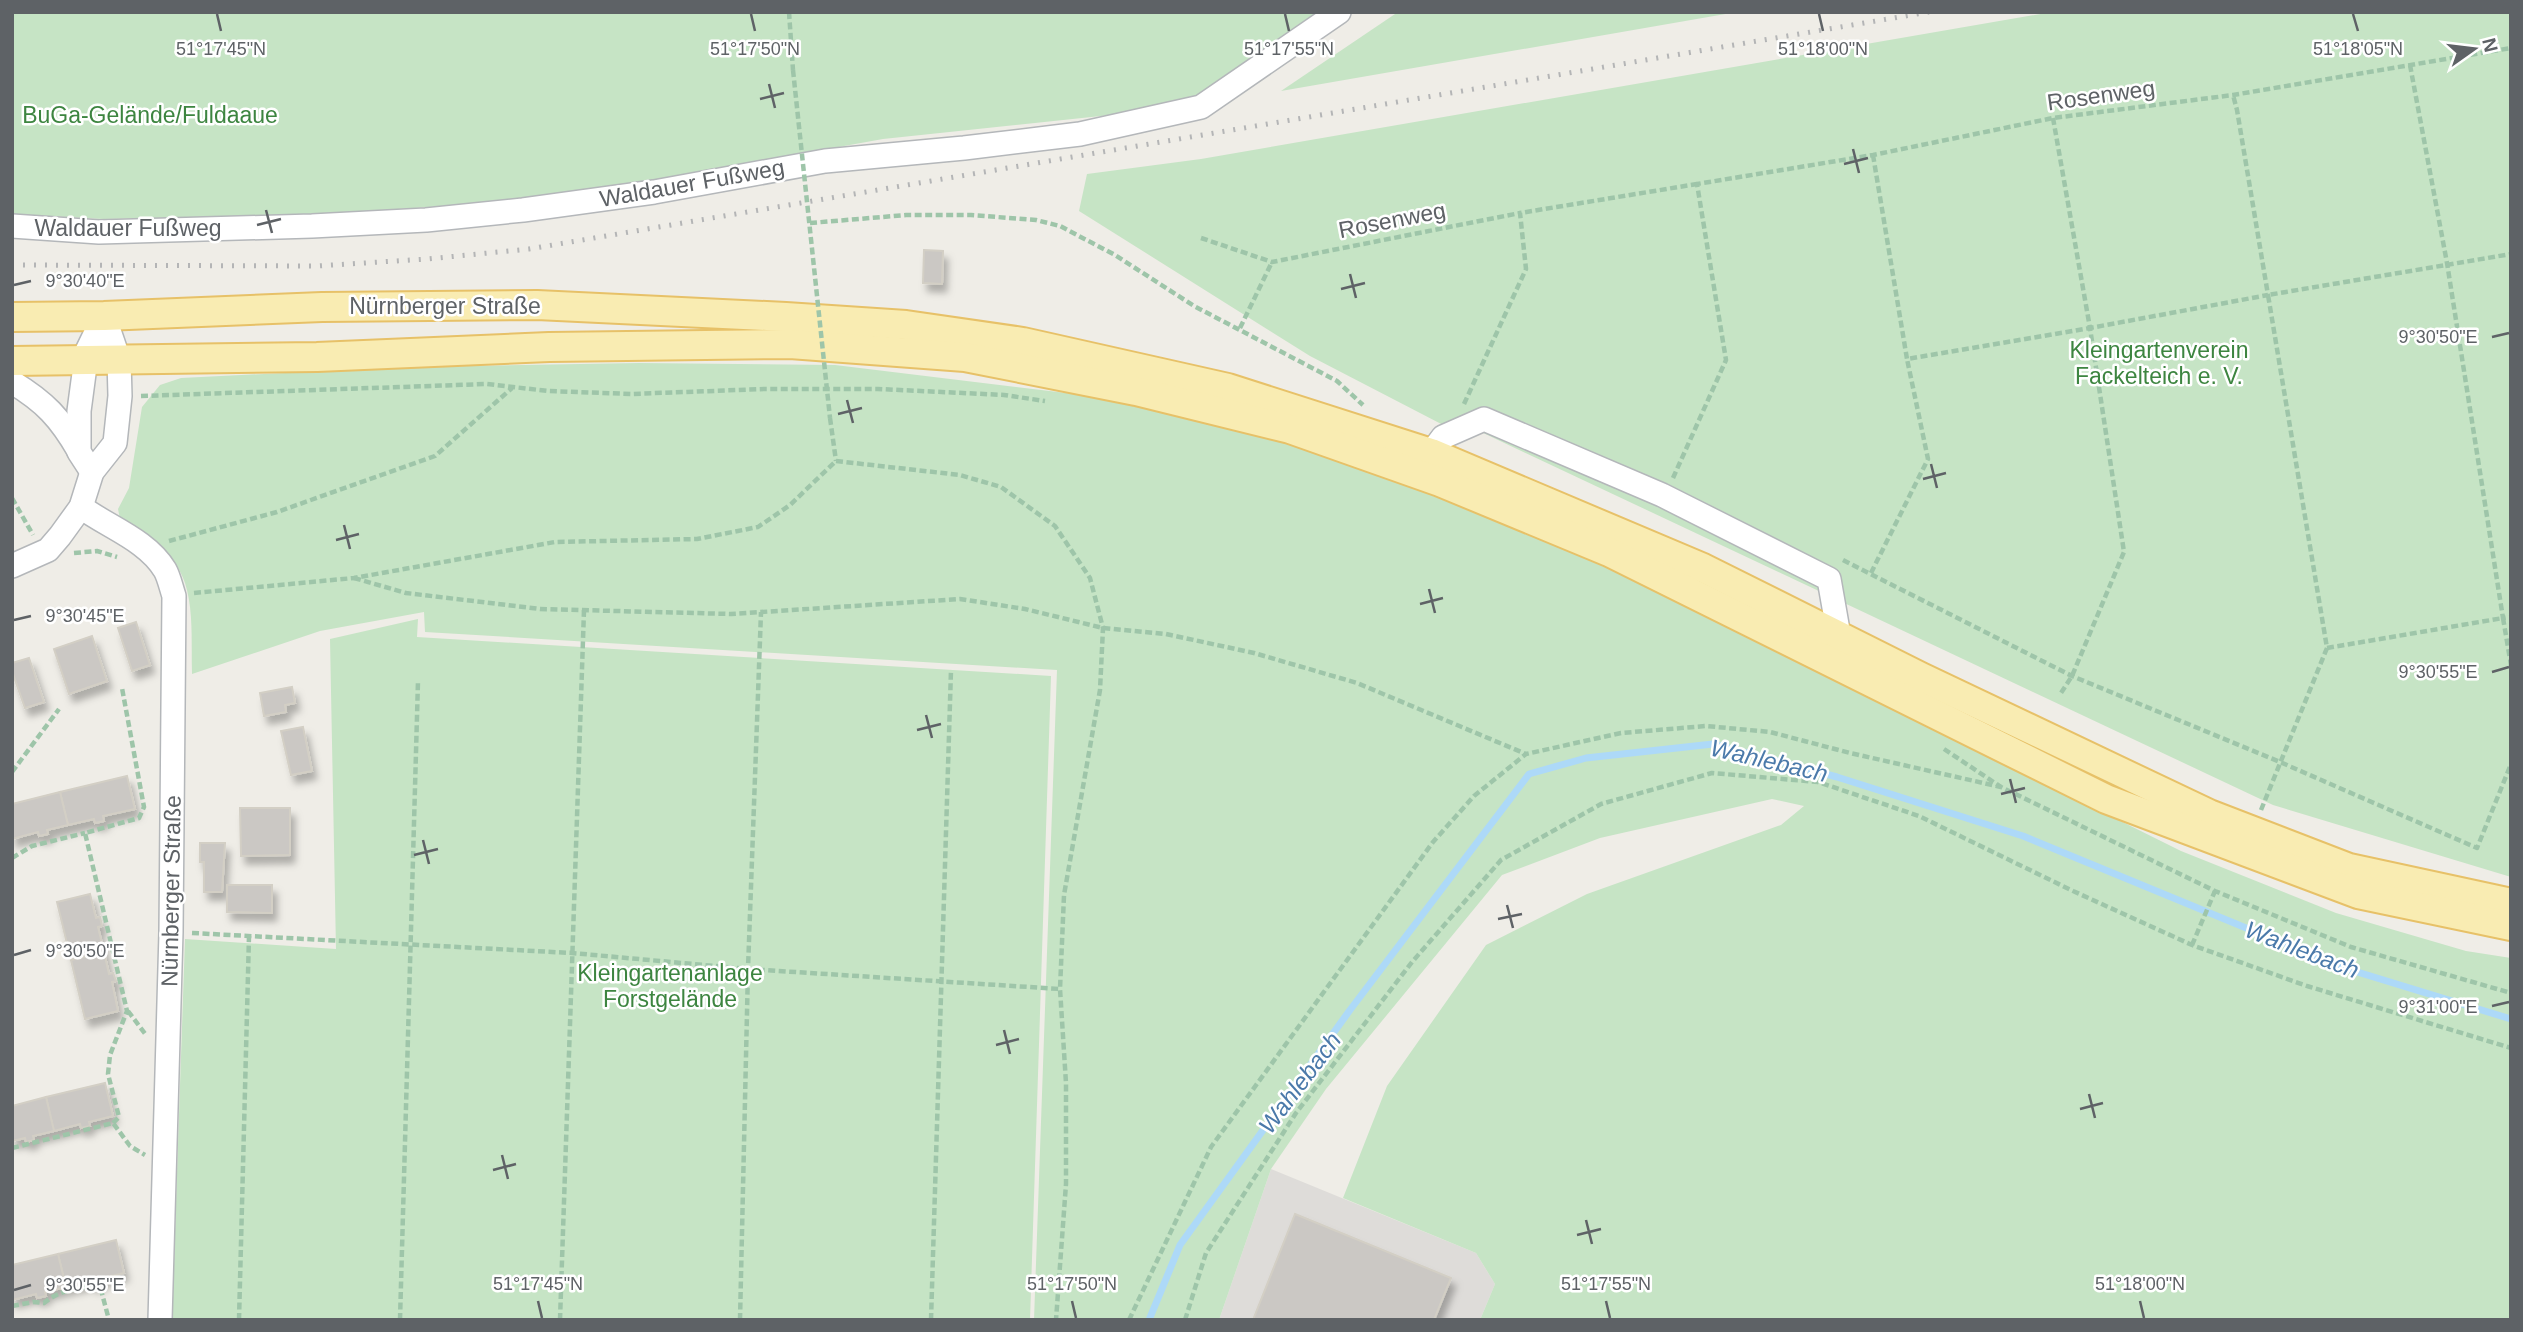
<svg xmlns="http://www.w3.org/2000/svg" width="2523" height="1332" font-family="Arial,sans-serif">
<defs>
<filter id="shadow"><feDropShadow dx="4.5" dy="8" stdDeviation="3.5" flood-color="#0004"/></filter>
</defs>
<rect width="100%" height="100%" fill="#efede7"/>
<!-- industrial -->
<polygon fill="#dedcd9" points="1271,1169 1476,1253 1495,1284 1480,1320 1219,1320"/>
<!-- green -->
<g fill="#c6e4c5">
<polygon points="12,12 1325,12 1186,107 883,139 649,181 519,201 310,215 103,219 12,214"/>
<polygon points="1398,12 1737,12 1281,91"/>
<polygon points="2052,12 2511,12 2511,877 2273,805 1479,431 1452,419 1447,427 1310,356 1079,211 1087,174 1201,159"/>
<path d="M639,363L835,365L1083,395L1252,432L1444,494L1600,562L2181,851L2336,913L2466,951L2511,958V1320H1480L1495,1284L1476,1253L1343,1198L1387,1086L1486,945L1587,894L1781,825L1804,806L1772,799L1600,838L1502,875L1326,1089L1271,1169L1219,1320H1034L1057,670L425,632L424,612L320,631L192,674C191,645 194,611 185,583C176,554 145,533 120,519L118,509L129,488L142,407L160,385L181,378L406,367Z"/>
<polygon points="418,619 417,637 1051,676 1030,1320 172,1320 185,939 336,949 330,639"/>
</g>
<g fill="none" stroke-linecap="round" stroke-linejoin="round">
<!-- stream -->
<polyline stroke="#add9f8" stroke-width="7" points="1149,1320 1180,1245 1350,1010 1529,774 1586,758 1713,744 1837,777 2023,836 2341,967 2511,1019"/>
</g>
<!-- building -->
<g fill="#cbc8c4" stroke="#d3cfc5" stroke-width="2" filter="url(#shadow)">
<polygon points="924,250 943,251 942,284 923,283"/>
<polygon points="136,622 150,665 132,671 118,628"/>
<polygon points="92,636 107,681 69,694 54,649"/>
<polygon points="29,658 44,702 25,708 12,671 12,663"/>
<polygon points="292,687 295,703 285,705 286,712 264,716 260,693"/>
<polygon points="303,727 312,771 291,775 281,731"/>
<polygon points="127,776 135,809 103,816 104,821 95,823 94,819 68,825 60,792"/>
<polygon points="60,792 68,825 47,830 48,834 39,836 38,832 12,839 12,804"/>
<polygon points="240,808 290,808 290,855 241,856"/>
<polygon points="200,843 225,843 222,892 204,892 204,862 200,862"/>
<polygon points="227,885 272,885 272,913 227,912"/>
<polygon points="90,894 96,918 100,917 102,926 98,927 104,952 71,960 57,902"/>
<polygon points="104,952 109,974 113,973 116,981 112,982 118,1011 85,1019 71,960"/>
<polygon points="105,1083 113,1116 89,1122 90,1126 81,1128 80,1124 54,1131 46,1097"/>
<polygon points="46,1097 54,1131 33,1136 34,1140 26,1142 25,1138 12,1141 12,1106"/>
<polygon points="1295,1214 1451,1278 1434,1320 1253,1320"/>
<polygon points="116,1240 124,1273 100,1279 101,1282 93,1285 92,1281 66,1287 58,1254"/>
<polygon points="58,1254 66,1287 45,1292 46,1296 37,1298 36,1294 12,1300 12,1265"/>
</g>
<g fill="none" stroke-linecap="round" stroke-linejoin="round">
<!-- minor casing -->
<g stroke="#b4b7ba" stroke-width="26">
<g id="minor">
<polyline points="12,226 99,232 312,226 426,220 523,210 654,192 825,161 964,148 1080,134 1201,107 1339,12"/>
<path d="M12,382C45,402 60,418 79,451"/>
<polyline points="1431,453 1443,437 1484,419 1662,495 1829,579 1839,636"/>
<polyline points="92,472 79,452 79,411 87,351 104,316"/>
<path d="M81,507C108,527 147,540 165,570C169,577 171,587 174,596L171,932L160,1320"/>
<polyline points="12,566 48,550 60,536 81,507 92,472 115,443 120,396 119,360 104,316"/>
</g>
</g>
<!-- major casing -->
<g stroke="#e7c168" stroke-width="32">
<g id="major">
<polyline points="12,317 104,316 322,307 537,305 786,317 906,325 1023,342 1228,388 1431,453 1703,568 1921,677 2209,814 2349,868 2511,903"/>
<polyline points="12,361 317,357 549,347 790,344 965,357 1136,391 1290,429 1440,482 1609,552 2106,799 2358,894 2511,926"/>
</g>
</g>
<!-- path -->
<g stroke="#9ec5a9" stroke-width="4.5" stroke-dasharray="7 3.5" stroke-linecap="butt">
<polyline points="789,12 793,70"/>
<polyline points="2410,65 2447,263 2503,618 2511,617"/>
<polyline points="2053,118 2090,328 2268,295 2237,110 2233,95"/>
<polyline points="1873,155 1907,359 2090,328 2124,552 2072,676 2061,693"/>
<polyline points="810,223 906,215 971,215 1036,220 1060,226 1115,255 1194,306 1337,381 1363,405"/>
<polyline points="1201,238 1272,262 1520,213"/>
<polyline points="1240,328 1272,262"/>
<polyline points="141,396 487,384 548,391 631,394 765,389 878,389 1004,395 1045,401"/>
<polyline points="1464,404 1526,269 1520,213 1697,184"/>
<polyline points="830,418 836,461"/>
<polyline points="836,461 960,475 1001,487 1055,526 1090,578 1103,628 1100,690 1064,895 1060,989 1066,1083 1066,1184 1056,1320"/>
<polyline points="1673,478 1726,360 1697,184 1873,155 2053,118 2233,95 2511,48"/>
<polyline points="12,498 33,535"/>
<polyline points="169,541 277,512 435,456 512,388"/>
<polyline points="74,553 97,551 117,557"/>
<polyline points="1843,560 2072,676 2280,762 2477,848 2511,764"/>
<polyline points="1871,573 1928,459 1907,359"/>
<polyline points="354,578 406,593 540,609 731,614 960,599 1025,609 1103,628 1166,634 1254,653 1357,683 1526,754"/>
<polyline points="194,593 354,578 555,542 697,539 758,527 790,505 836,461"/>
<polyline points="2327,648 2503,618 2511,665"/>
<polyline points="1944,749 2001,787"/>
<polyline points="12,772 59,709"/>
<polyline points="2261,810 2327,648 2268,295 2511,254"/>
<polyline points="12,858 32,846 85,833"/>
<polyline points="192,933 572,953 748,969 1060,989"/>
<polyline points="2192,945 2215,891"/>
<polyline points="128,1011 146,1035"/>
<polyline points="113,1123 119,1117 108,1074 110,1055 127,1011 85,833 139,818 144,807 122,688"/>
<polyline points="12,1148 113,1123 130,1146 145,1155"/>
<path d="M12,1306L33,1302L44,1303C59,1290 81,1287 100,1286L109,1320"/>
<polyline points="239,1320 249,936"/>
<polyline points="400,1320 418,681"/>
<polyline points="560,1320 584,610"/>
<polyline points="740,1320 748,969 761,612"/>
<polyline points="931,1320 951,670"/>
<polyline points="1129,1320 1211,1147 1433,842 1474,796 1526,754 1621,733 1706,726 1770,732 1850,753 2001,787 2215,891 2351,947 2511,993"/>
<polyline points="1185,1320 1206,1253 1296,1113 1412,962 1501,860 1601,804 1712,773 1818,782 1919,816 2073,891 2192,945 2307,986 2511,1048"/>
</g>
<!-- minor -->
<use href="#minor" stroke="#fff" stroke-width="23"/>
<!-- major -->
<use href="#major" stroke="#f9ecb2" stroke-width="28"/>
<!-- rail -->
<polyline stroke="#b4b5b6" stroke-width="5" stroke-dasharray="2 9" stroke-linecap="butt" points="12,265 317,266 427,259 529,249 1929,12"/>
<!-- path-bridge -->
<polyline stroke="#9ec5a9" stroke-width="4.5" stroke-dasharray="7 3.5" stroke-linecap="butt" points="793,70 830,418"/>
</g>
<!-- ticks -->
<path fill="none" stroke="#5e6266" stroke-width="2.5" d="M217,14L221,31M751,14L755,31M1285,14L1289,31M1819,14L1823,31M2353,14L2358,31M769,84L775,108M760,99L784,93M1853,149L1859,173M1844,164L1868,158M266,210L272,233M257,225L281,219M1350,274L1356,298M14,285L31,281M1341,289L1365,283M2492,337L2509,333M847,400L853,423M838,414L862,408M1931,464L1937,488M1923,479L1946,473M344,525L350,549M336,540L359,534M1429,589L1435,613M1420,604L1443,598M14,620L31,616M2492,672L2509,667M926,715L932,738M917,730L941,724M2010,779L2016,803M2001,794L2025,788M423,840L429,864M414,855L438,849M1507,905L1513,928M1498,919L1522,914M14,955L31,950M2492,1006L2509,1002M1004,1030L1010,1054M996,1045L1019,1039M2089,1094L2095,1118M2080,1109L2103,1103M502,1155L508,1179M493,1170L516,1164M1586,1220L1592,1244M1577,1235L1601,1229M14,1290L31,1285M538,1301L542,1318M1072,1301L1076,1318M1606,1301L1610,1318M2140,1301L2144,1318"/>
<g text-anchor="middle" stroke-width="5" stroke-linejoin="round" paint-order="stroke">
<!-- street labels -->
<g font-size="23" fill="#5e6266" stroke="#fff">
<text transform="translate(2101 95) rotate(-8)" y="8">Rosenweg</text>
<text transform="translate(692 183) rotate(-10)" y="8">Waldauer Fußweg</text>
<text transform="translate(1392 220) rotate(-11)" y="8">Rosenweg</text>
<text x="128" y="236">Waldauer Fußweg</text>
<text x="445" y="314">Nürnberger Straße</text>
<text transform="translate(171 891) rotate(-89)" y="8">Nürnberger Straße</text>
</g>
<!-- park labels -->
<g font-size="23" fill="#3d8540" stroke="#fff">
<text x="150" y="123">BuGa-Gelände/Fuldaaue</text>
<text x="2159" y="358">Kleingartenverein<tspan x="2159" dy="26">Fackelteich e. V.</tspan></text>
<text x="670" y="981">Kleingartenanlage<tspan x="670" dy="26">Forstgelände</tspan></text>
</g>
<!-- water labels -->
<g font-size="24" font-style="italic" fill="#4b7aaa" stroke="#fff">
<text transform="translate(1769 761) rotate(13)" y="8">Wahlebach</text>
<text transform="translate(2302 950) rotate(21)" y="8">Wahlebach</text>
<text transform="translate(1300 1083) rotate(-53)" y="8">Wahlebach</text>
</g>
</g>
<g font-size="18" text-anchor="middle" fill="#5e6266" stroke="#fff" stroke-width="5" stroke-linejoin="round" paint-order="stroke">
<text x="221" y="55">51°17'45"N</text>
<text x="755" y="55">51°17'50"N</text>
<text x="1289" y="55">51°17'55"N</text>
<text x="1823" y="55">51°18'00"N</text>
<text x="2358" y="55">51°18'05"N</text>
<text x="85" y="287">9°30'40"E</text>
<text x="2438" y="343">9°30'50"E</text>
<text x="85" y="622">9°30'45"E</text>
<text x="2438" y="678">9°30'55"E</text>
<text x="85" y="957">9°30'50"E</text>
<text x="2438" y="1013">9°31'00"E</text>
<text x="538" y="1290">51°17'45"N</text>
<text x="1072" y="1290">51°17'50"N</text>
<text x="1606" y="1290">51°17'55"N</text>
<text x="2140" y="1290">51°18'00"N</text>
<text x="85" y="1291">9°30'55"E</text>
</g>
<!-- border -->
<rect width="2523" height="1332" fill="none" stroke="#5e6266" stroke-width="28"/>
<!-- north arrow -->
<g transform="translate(2474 49) rotate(76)" stroke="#ffffff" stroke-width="5" paint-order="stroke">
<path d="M0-5L12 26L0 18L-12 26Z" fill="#5e6266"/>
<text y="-10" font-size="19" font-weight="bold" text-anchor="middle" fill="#5e6266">N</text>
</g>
</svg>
